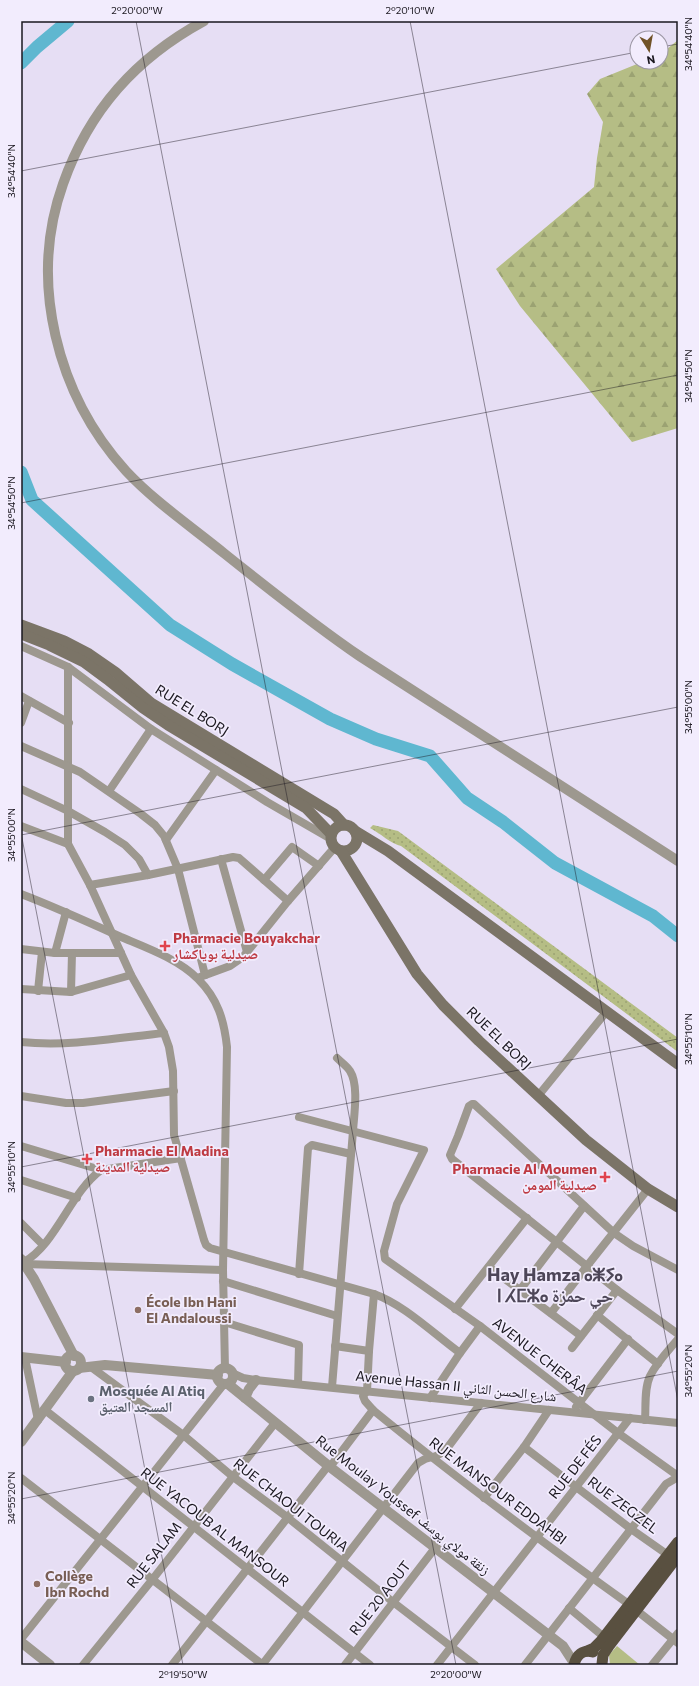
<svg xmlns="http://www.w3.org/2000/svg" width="699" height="1686" font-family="Commissioner,'Noto Naskh Arabic','Noto Sans Tifinagh',sans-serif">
<defs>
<pattern id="grass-dots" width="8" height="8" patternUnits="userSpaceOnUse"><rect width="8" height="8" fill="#b5bd85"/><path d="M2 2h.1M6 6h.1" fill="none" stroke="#9ba272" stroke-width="1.8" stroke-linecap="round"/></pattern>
<pattern id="forest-firs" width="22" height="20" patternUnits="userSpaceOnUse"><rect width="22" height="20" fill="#b5bd85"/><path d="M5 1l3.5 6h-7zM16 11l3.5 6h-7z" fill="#9ba272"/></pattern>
</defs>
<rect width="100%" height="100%" fill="#e6def4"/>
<!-- grass -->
<path fill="url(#grass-dots)" d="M373,825L398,831L678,1038V1052L401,846C391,844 380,833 370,828Z"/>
<!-- forest -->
<polygon fill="url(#forest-firs)" points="678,40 678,428 632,442 520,306 496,269 594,187 597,158 603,122 587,94 600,79 642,62 661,62 661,54"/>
<!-- green -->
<polygon fill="#b5bd85" points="617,1646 640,1665 610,1665 609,1655"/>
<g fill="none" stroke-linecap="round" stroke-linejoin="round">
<!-- river -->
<g stroke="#5fb7d0" stroke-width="13">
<polyline points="21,63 37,47 68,21"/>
<polyline points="21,472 32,500 170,625 232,664 330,719 376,739 430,756 467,798 503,822 555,863 653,916 678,936"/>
</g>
<!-- minor -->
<g stroke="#9d988f" stroke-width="8">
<polyline points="21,646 68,667 151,729 267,802 331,839"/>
<path d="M68,667V844L90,885L131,975L164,1033L169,1047L173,1071L174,1135L204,1240L206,1245L210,1248L374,1294C403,1304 434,1334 460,1353L430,1398"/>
<polyline points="21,696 69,723"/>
<polyline points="21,723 29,701"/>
<polyline points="21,746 80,772 141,814 155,825 164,836 178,869 205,975"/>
<polyline points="21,789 68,811 105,832 125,845 139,859 148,875"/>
<polyline points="109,791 151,729"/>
<polyline points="21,826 68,844"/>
<polyline points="166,840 216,770"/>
<polyline points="221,859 247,952"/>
<polyline points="264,880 292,847 319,866"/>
<polyline points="90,885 148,875 233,857 239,858 288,901"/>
<path d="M21,894C55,907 88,922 121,937C147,948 178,959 198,979C218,999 224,1020 227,1047L223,1270L225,1369"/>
<polyline points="21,949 55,953 121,953"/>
<polyline points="55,953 66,912"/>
<polyline points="200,977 230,966 243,957 288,901 335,847"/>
<polyline points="21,989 71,992 131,975"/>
<polyline points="38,991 42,952"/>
<polyline points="71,992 72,953"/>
<path d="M21,1042C68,1047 117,1038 164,1033"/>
<polyline points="21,1096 66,1103 83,1103 174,1091"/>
<polyline points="538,1096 607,1011"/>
<polyline points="299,1117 424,1150 397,1204 384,1251 385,1259 480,1326 618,1433 678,1476"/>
<polyline points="21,1146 101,1170 181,1158"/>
<polyline points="21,1180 77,1198"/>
<polyline points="21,1223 43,1245"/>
<path d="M24,1262C56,1244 70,1193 101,1170"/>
<polyline points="24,1264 223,1270"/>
<polyline points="489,1267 581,1336"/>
<polyline points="678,1270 633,1246 614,1233 474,1104 472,1104 469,1106 458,1136 450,1155 452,1159 617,1290 678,1334"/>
<polyline points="299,1274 308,1148 312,1145 351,1154"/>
<polyline points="223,1281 337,1316"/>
<polyline points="520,1290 584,1206"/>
<polyline points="455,1309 527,1218"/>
<polyline points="551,1313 587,1266 648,1189"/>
<polyline points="597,1315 658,1364"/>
<polyline points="224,1322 299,1345 298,1384"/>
<path d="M335,1346L369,1351L367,1391L363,1396L365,1401L373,1410C456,1478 542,1542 630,1605"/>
<polyline points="572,1348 617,1290"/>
<polyline points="369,1351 374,1294"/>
<polyline points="460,1353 480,1326"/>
<polyline points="25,1358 38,1420"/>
<polyline points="91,1367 182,1434 232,1476 287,1517 393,1602 475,1665"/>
<polyline points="232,1373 243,1378 255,1380 678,1423"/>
<path d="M332,1387L353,1131C354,1115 359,1085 350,1071C347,1066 341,1062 337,1058"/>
<polyline points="576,1407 628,1339"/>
<polyline points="45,1410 370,1665"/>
<path d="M645,1420C646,1406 644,1389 650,1376C657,1362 668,1351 678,1339"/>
<polyline points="524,1447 631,1529 668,1555"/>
<polyline points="330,1467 373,1410"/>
<polyline points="21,1478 263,1665"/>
<polyline points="484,1498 524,1447 549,1410"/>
<polyline points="569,1608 604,1637"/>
<polyline points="636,1610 678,1643"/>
<polyline points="21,1639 224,1384"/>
<polyline points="83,1665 152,1580 275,1423"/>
<polyline points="172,1665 328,1466"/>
<polyline points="262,1665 418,1463 425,1459 436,1456 445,1451 481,1403"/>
<polyline points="345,1665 435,1548"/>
<polyline points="437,1665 630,1418"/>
<polyline points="525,1665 666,1484 678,1477"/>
<polyline points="652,1665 678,1633"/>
</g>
<!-- tertiary -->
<g stroke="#9d988f" stroke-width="10">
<path d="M204,21C136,58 89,110 63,184C28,282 57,395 126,471C155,502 192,527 225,554C270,590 314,625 361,657L678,861"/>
<polyline points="21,1259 34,1279 74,1356"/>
<circle cx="73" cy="1363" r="8"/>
<polyline points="21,1357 66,1362"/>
<polyline points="79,1368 105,1365 218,1375"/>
<circle cx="225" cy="1376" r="8"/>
<polyline points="228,1384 330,1467 563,1646 574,1663"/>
<polyline points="245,1398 249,1389 256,1380"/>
<polyline points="21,1442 73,1371"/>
<polyline points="21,1642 50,1665"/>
</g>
<!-- secondary -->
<g stroke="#7b7467" stroke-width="11">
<polyline points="21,625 64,641 89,654 115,672 151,703 334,814 344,825"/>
<polyline points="21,634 49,645 84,662 107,679 143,708 168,725 306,808 331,834"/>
<circle cx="344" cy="838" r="13"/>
<polyline points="355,831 388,851 678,1064"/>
<polyline points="341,851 417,974 443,1005 479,1041 586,1140 648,1189 678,1207"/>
</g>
<!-- trunk -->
<g stroke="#595040" stroke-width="11">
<polyline points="587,1651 594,1648 601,1641 678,1542"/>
<polyline points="602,1664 603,1655 609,1646 678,1556"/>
<path d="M574,1665C576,1655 583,1649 593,1652"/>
</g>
</g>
<!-- ticks -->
<path fill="none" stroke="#1a171f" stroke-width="1" stroke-opacity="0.45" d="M136,21L456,1665M410,21L678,1401M661,47L678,44M21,171L637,52M21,503L678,375M21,833L183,1665M21,835L678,707M21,1167L678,1039M21,1499L678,1371"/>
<!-- markers -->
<g fill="#e0444e" stroke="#f2ecfd" stroke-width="1.5">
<path d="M163 940h4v4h4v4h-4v4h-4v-4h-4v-4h4z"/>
<path d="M85 1153h4v4h4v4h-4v4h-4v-4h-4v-4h4z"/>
<path d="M603 1171h4v4h4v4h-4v4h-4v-4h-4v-4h4z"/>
</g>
<g fill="#8d6e63" stroke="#f2ecfd" stroke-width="1.5">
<circle cx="138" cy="1310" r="4"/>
<circle cx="37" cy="1584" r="4"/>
</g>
<circle fill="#6b7280" stroke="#f2ecfd" stroke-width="1.5" cx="91" cy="1399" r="4"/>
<g text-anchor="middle" stroke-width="3.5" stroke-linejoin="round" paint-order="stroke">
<!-- street labels -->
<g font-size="14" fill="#1a171f" stroke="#f2ecfd">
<text transform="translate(192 710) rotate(32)" y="5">RUE EL BORJ</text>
<text transform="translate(499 1038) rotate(44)" y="5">RUE EL BORJ</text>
<text transform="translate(540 1356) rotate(38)" y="5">AVENUE CHERÂA</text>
<text transform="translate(456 1386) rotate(6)" y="5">Avenue Hassan II شارع الحسن الثاني</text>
<text transform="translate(575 1467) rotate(-52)" y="5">RUE DE FÉS</text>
<text transform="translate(498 1491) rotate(37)" y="5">RUE MANSOUR EDDAHBI</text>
<text transform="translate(291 1505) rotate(38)" y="5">RUE CHAOUI TOURIA</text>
<text transform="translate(403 1505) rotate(38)" y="5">Rue Moulay Youssef زنقة مولاي يوسف</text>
<text transform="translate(623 1505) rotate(37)" y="5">RUE ZEGZEL</text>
<text transform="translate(215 1527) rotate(38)" y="5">RUE YACOUB AL MANSOUR</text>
<text transform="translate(154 1555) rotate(-52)" y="5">RUE SALAM</text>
<text transform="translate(380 1598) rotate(-52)" y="5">RUE 20 AOUT</text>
</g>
<!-- health labels -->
<g font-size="14" font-weight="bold" fill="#be3a42" stroke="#f2ecfd" text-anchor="start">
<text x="173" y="943">Pharmacie Bouyakchar<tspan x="173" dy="16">صيدلية بوياكشار</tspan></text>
<text x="95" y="1156">Pharmacie El Madina<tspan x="95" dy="16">صيدلية المدينة</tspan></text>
<text x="597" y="1174" text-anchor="end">Pharmacie Al Moumen<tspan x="597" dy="16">صيدلية المومن</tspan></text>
</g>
<!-- education labels -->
<g font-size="14" font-weight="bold" fill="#785e54" stroke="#f2ecfd" text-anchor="start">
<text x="146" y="1307">École Ibn Hani<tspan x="146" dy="16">El Andaloussi</tspan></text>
<text x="45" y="1581">Collège<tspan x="45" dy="16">Ibn Rochd</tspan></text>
</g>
<!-- worship labels -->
<g font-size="14" font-weight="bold" fill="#5b616d" stroke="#f2ecfd" text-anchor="start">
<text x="99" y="1396">Mosquée Al Atiq<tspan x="99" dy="16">المسجد العتيق</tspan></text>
</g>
<!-- district labels -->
<g font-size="18" font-weight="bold" fill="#4d4658" stroke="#f2ecfd">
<text x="555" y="1281">Hay Hamza ⴰⵥⵢⴰ<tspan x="555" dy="21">ⵏ ⵃⵎⵣⴰ حي حمزة</tspan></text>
</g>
</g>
<!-- border -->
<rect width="699" height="1686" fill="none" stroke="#f2ecfd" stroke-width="44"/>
<!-- north arrow -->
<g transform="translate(649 50) rotate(169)"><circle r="19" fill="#f2ecfd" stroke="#9c97a4"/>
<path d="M0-3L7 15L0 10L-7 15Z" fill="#705227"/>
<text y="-6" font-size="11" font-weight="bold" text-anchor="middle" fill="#1a171f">N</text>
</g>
<rect x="22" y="22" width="655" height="1642" fill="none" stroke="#1a171f" stroke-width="1.5"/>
<g font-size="10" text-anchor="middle" fill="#1a171f">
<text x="137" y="14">2°20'00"W</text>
<text x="410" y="14">2°20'10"W</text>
<text transform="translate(688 44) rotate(-90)" y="4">34°54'40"N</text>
<text transform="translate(11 171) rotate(-90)" y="4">34°54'40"N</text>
<text transform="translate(688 376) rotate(-90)" y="4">34°54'50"N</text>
<text transform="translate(11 503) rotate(-90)" y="4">34°54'50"N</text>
<text transform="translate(688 707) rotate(-90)" y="4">34°55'00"N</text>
<text transform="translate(11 835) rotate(-90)" y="4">34°55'00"N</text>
<text transform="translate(688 1039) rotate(-90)" y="4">34°55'10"N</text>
<text transform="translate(11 1167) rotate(-90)" y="4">34°55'10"N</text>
<text transform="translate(688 1371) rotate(-90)" y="4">34°55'20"N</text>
<text transform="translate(11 1498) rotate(-90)" y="4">34°55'20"N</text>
<text x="183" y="1678">2°19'50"W</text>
<text x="456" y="1678">2°20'00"W</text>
</g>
</svg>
